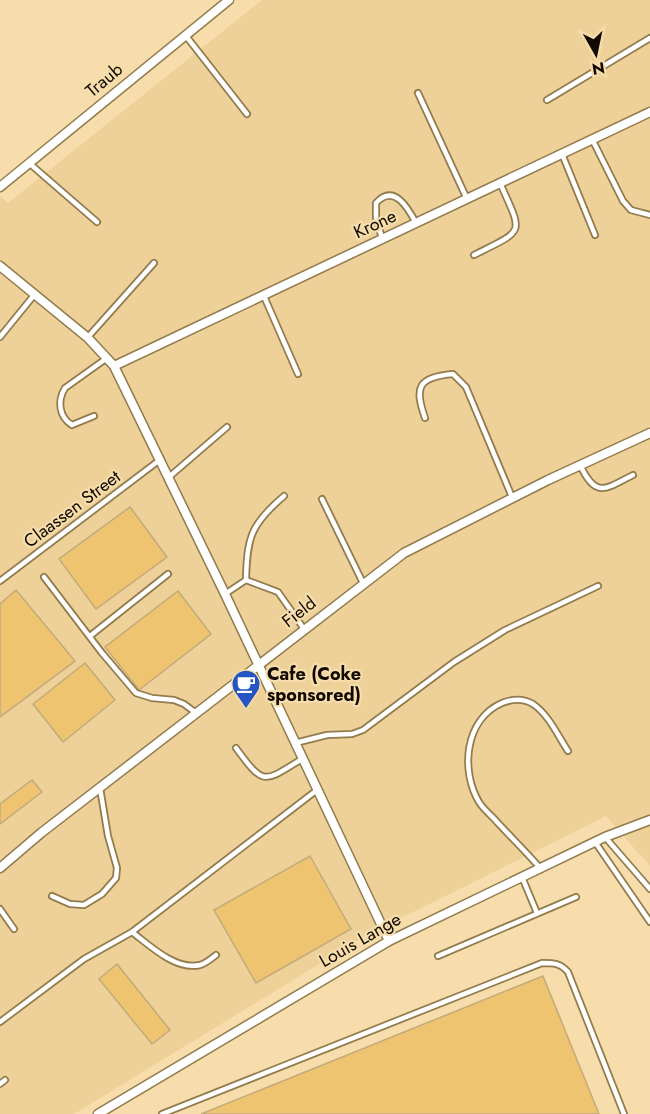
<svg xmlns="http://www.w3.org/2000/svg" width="650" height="1114" font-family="Jost,sans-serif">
<rect width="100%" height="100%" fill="#f7ddab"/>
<!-- built -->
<polygon fill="#eed099" points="262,0 650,0 650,866 606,816 365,936 74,1114 0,1114 0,196 8,203"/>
<!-- building -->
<g fill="#eec470" stroke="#c3aa7b" stroke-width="1.5">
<polygon points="130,507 167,557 96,609 59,559"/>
<polygon points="16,590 75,661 0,717 0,604"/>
<polygon points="178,591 211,634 139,690 105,647"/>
<polygon points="85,663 115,700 63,742 33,704"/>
<polygon points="32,780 42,792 0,824 0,804"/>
<polygon points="310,856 351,929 256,983 214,910"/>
<polygon points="117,964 170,1030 152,1044 99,979"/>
<polygon points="543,976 599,1114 201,1114"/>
</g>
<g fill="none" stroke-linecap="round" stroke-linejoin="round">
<!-- service casing -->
<g stroke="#927b4c" stroke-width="8">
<g id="service">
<polyline points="186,36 247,114"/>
<polyline points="418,93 467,199"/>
<polyline points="547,100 650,38"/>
<polyline points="592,139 623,201 631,210 650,215"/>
<polyline points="562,154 595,235"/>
<polyline points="29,163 97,222"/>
<path d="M382,238L376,218V203C394,183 408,208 416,223"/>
<path d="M474,255C526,229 523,235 500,183"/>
<polyline points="263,294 298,374"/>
<polyline points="0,337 35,294"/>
<polyline points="88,337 154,263"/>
<path d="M94,416L72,425C59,417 57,401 65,388L107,358"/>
<path d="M425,418C414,387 418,377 453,374L466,387L512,497"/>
<path d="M580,465C596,498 604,490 633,475"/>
<polyline points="169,477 227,427"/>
<polyline points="322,499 363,583"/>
<polyline points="44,577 102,653 136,693 152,698 174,700 184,704 196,713"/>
<path d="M246,580C247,537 251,524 284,496"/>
<polyline points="0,581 161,459"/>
<polyline points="225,594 246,580 278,592 304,629"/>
<polyline points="90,636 168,574"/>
<polyline points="295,743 327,735 352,734 363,730 454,662 505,630 598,586"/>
<path d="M236,748C264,786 263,783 302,759"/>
<polyline points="605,837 650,889"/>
<polyline points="595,842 650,922"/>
<path d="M541,869C527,853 512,838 497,822C492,816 483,809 479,802C460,770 465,719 502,703C512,699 523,698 533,704C549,715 558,736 568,751"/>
<polyline points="522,877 537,913"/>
<polyline points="52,896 70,904 84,905 102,894 116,878 117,868 108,836 100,788"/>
<polyline points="0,909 14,929"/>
<path d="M132,932C149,945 176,971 200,965C205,964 211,959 216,955"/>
<polyline points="438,956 576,897"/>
<polyline points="0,1022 84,959 132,932 317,790"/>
<polyline points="0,1084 5,1080"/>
<path d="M162,1114L542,963C554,963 560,963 568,972L624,1114"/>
</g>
</g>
<!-- minor casing -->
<g stroke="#927b4c" stroke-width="11">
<g id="minor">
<polyline points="0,187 229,0"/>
<polyline points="0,266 88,338 114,366 225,594 389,941"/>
<polyline points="114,366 650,112"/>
<polyline points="0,868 41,833 404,553 548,480 650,433"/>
<polyline points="98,1114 389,941 605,837 650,820"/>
</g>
</g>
<!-- service -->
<use href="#service" stroke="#fff" stroke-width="4.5"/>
<!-- minor -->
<use href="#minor" stroke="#fff" stroke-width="8"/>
</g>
<!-- icons -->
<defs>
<g id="cafe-pin" transform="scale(1.5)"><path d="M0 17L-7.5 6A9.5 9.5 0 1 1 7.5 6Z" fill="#2455c3" stroke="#f7ddab"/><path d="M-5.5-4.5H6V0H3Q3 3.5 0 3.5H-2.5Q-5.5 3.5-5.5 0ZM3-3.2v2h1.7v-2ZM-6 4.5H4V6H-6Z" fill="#fff"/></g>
</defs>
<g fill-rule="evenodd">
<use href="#cafe-pin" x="246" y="684"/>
</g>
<g text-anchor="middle" stroke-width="4.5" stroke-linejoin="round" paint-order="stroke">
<!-- street labels -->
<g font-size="18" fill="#120a00" stroke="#f7ddab">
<text transform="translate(104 80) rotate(-40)" y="6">Traub</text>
<text transform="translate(375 224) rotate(-25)" y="6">Krone</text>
<text transform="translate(72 509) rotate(-37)" y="6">Claassen Street</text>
<text transform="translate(299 612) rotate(-38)" y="6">Field</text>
<text transform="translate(360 940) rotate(-30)" y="6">Louis Lange</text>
</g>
<!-- poi labels -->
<g font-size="18" font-weight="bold" fill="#120a00" stroke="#f7ddab" text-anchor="start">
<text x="267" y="680">Cafe (Coke<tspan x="267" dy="21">sponsored)</tspan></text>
</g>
</g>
<!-- north arrow -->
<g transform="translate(596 54) rotate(171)" stroke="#f7ddab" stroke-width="4.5" paint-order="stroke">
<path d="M0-4.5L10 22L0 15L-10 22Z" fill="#120a00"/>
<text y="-9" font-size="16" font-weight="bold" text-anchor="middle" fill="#120a00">N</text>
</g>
</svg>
